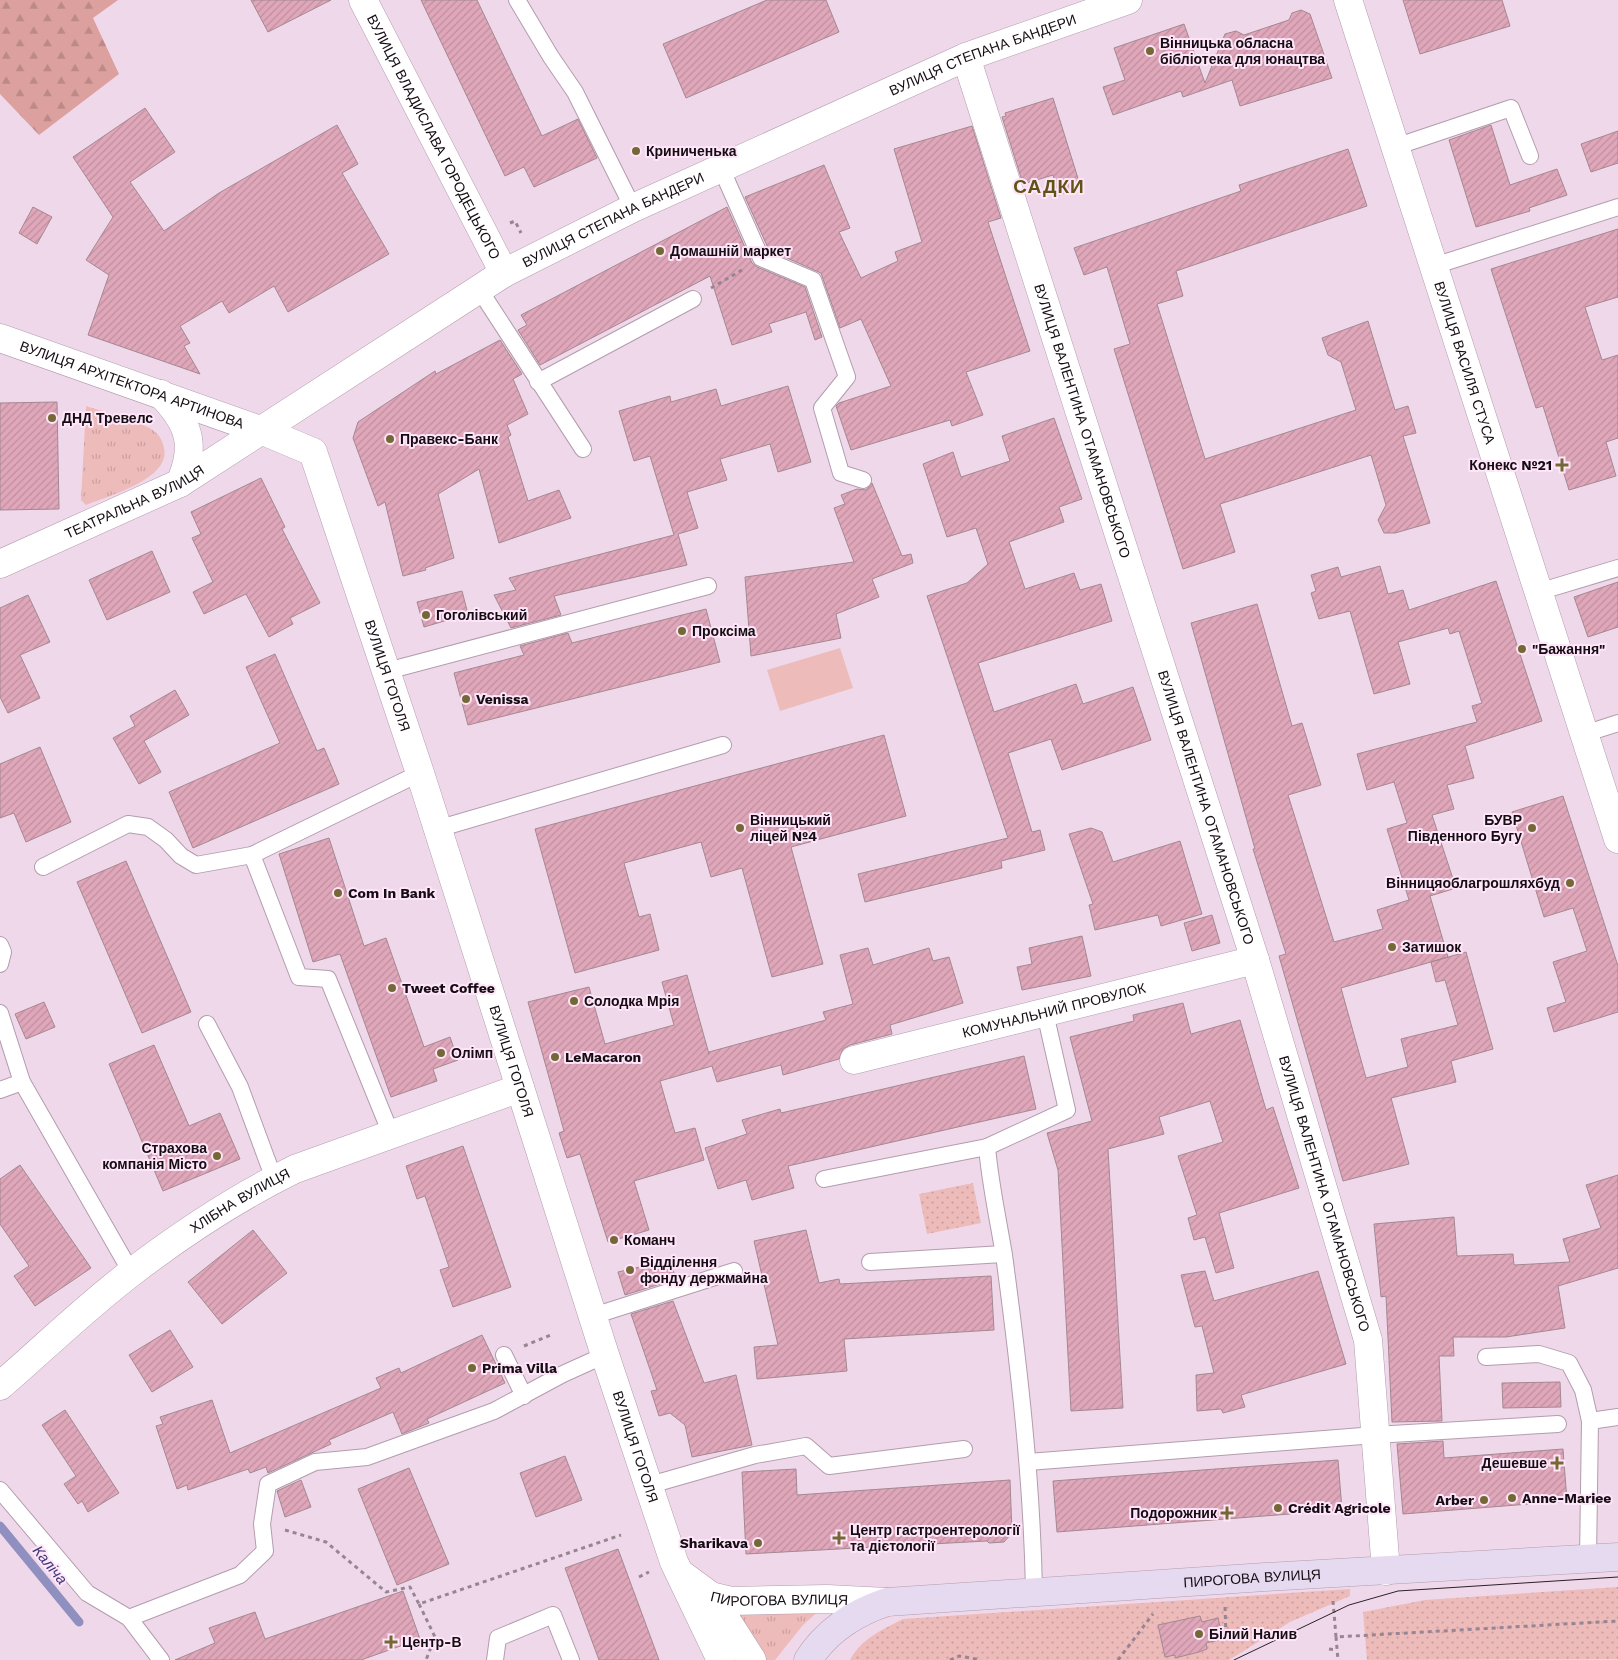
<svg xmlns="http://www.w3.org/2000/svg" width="1618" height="1660" font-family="'Work Sans',sans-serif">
<defs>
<pattern id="grass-tufts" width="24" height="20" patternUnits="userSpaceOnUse" patternTransform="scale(1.25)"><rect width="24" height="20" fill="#edbbb9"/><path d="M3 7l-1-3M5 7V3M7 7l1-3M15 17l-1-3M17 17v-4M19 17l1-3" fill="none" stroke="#caa09e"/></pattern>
<pattern id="forest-firs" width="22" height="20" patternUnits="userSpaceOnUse" patternTransform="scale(1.25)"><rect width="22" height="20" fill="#dca09e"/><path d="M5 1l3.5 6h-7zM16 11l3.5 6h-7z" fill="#bc8987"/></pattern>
<pattern id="park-dots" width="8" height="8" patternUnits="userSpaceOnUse" patternTransform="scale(1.25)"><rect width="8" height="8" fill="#edbbb9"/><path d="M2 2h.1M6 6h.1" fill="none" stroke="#caa09e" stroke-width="1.8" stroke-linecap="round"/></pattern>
<pattern id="building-hatch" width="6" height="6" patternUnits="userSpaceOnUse" patternTransform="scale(1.25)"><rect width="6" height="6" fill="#e0a7ba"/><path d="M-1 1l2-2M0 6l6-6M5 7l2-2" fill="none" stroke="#bf8f9f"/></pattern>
</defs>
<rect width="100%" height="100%" fill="#f0d8eb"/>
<!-- grass -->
<g fill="url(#grass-tufts)">
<path d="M86,406C103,412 137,420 151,429C159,434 162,439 164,448C171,479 108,496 86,505L81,500Z"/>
<polygon points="823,1607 803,1625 775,1660 761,1660 734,1612"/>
</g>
<!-- forest -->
<polygon fill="url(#forest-firs)" points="0,0 118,0 93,18 119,74 39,135 0,94"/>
<!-- park -->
<g fill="url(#park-dots)">
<polygon points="973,1183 981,1223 927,1234 919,1194"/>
<polygon points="1618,1587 1618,1659 1367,1660 1363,1612 1425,1600"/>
<path d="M1350,1589V1596L1290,1622L1229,1660H850C862,1638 882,1630 903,1619Z"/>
</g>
<!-- garden -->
<polygon fill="#edbbb9" points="840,648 853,688 780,711 767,670"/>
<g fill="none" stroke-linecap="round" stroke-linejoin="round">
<!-- stream -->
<polyline stroke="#8f8fc0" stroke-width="9" points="0,1526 79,1622"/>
</g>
<!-- building -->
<g fill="url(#building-hatch)" stroke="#a48891">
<polygon points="251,0 331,0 268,32"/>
<polygon points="421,0 477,0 542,136 578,119 597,158 534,187 524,167 505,176"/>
<polygon points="767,0 826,0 839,32 686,98 663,44"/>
<polygon points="1403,0 1502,0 1510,26 1420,54"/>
<polygon points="1301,10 1310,14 1332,78 1240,106 1232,80 1183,97 1181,91 1113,115 1103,87 1125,80 1114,48 1184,24 1205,83 1225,34 1236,31 1244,35 1289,20 1292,13"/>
<polygon points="1053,98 1081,188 1059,195 1053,175 1023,184 1002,117 1006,116 1005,113"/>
<polygon points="145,108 175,152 130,182 164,231 219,193 337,125 358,164 342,173 389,254 288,312 274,286 229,313 222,301 180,326 190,343 184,346 200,374 88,335 109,275 86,260 113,217 73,157"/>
<polygon points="1491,125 1510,185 1557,169 1567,195 1529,208 1530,211 1476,227 1449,140"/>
<polygon points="972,126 1001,218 988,222 1030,351 966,372 983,415 952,426 950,420 851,450 836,406 839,403 891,386 861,319 840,328 821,273 769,250 745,197 824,165 850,228 839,232 861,278 898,261 895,252 922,242 894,149"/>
<polygon points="1618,131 1618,163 1591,172 1581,144"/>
<polygon points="1348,149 1367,206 1176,271 1183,296 1157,304 1205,459 1356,410 1341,362 1328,355 1322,338 1368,321 1395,410 1408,406 1416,433 1403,436 1430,523 1395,533 1384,533 1378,520 1386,505 1371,455 1220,504 1235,552 1183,569 1114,349 1130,344 1107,267 1084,275 1074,248 1241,191 1239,185"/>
<polygon points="33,207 52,217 37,244 19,233"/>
<polygon points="727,207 752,263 757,267 805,287 822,337 815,340 806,312 769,324 772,332 732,345 710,276 540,365 518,330 527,325 521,315"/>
<polygon points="1618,229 1618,297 1585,307 1602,360 1618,355 1618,438 1606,442 1616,476 1569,490 1543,406 1536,408 1491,269"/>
<polygon points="500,340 522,374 513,379 528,414 507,425 511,435 508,437 528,501 559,490 571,518 499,543 479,469 438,494 454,558 425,568 426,570 403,576 385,502 378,506 353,438 358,422 435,371 436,374"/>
<polygon points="788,386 811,462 778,472 770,444 720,459 727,480 687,492 698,528 678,534 687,565 554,596 561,615 511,628 494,595 516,590 509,578 674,535 650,456 634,461 619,411 670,396 671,402 716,389 721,406"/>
<polygon points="57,402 59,509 0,510 0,403"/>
<polygon points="1054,418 1082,499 1059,507 1064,522 1009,542 1025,589 1074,573 1080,590 1101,584 1112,621 978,663 994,712 1076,684 1083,704 1133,687 1151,740 1062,770 1051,739 1008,753 1032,832 1040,830 1045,850 1001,861 1002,868 865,902 858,874 1008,838 927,596 967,583 988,564 976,528 947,537 923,464 953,452 961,477 1010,461 1002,436"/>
<polygon points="261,478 285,527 282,529 320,603 290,618 293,624 269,637 246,594 204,614 193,592 213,582 192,538 201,534 191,512"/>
<polygon points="872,483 902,556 911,554 913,563 872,579 879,597 836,614 841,638 751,656 745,577 854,562 834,508 845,504 841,495 857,489 866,490"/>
<polygon points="152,551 170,592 107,620 89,580"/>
<polygon points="1380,566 1388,594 1403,590 1409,610 1496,581 1542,721 1465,746 1474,778 1447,785 1454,809 1432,815 1456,888 1430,896 1448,957 1341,988 1366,1078 1408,1067 1401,1039 1458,1025 1445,980 1436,982 1431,962 1466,952 1493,1049 1451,1061 1456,1082 1391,1098 1409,1164 1343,1181 1279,956 1286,954 1253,849 1255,849 1191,623 1257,604 1292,726 1302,723 1321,785 1288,795 1334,942 1383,929 1377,910 1409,900 1387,829 1407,823 1394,782 1367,790 1357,754 1477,722 1472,706 1482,703 1459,631 1450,634 1448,628 1398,642 1410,684 1374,694 1350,611 1319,619 1311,593 1316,591 1311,575 1338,567 1341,577"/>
<polygon points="1618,582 1618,627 1588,637 1574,597"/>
<polygon points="462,591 468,614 424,627 417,602"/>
<polygon points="28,595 50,642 20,655 40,698 8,713 0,697 0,608"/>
<polygon points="706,609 720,662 468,725 454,673 524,655 520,646 568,633 572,643"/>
<polygon points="275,654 317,751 324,748 339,784 193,848 169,792 280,743 246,667"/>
<polygon points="175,690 189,715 144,741 161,772 139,784 113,738 135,726 130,716"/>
<polygon points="884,735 906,816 791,847 823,964 772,977 742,868 711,877 701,842 624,863 639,917 650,914 659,950 575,973 535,829"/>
<polygon points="40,747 71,822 26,842 14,813 0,818 0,764"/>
<polygon points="1563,796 1618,966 1618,1012 1554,1032 1547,1008 1566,1002 1553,962 1587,951 1573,908 1544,917 1512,812"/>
<polygon points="1091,828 1102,832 1113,862 1180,841 1202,914 1161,926 1158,915 1095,930 1089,905 1093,904 1069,834"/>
<polygon points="329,838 364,946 386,938 424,1047 450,1037 458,1060 433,1069 437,1081 391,1097 340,954 313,962 279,854"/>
<polygon points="126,861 191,1012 142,1033 77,882"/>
<polygon points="1212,915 1220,943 1192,951 1184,923"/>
<polygon points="1082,936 1091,976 1022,990 1017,967 1032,964 1029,948"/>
<polygon points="868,948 873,965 929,948 933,961 949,957 963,1003 890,1025 892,1034 850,1045 843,1049 839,1059 783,1075 781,1065 717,1082 712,1066 660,1081 675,1133 695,1128 704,1160 634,1181 649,1230 608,1242 580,1154 567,1158 559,1133 564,1131 528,1002 589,987 605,1044 674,1025 662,982 687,975 709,1054 709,1052 826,1020 823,1012 853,1004 840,955"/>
<polygon points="44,1002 55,1027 26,1039 15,1014"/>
<polygon points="1183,1003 1191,1034 1240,1020 1266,1110 1273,1107 1299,1188 1219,1213 1234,1268 1216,1273 1205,1237 1194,1240 1188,1218 1197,1215 1178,1156 1223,1142 1210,1101 1159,1117 1164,1134 1108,1149 1123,1408 1071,1411 1058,1170 1047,1133 1092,1121 1070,1037 1134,1021 1133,1015"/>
<polygon points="154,1045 189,1126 220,1113 240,1159 163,1191 109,1064"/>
<polygon points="1024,1056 1036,1109 788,1166 794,1188 752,1200 746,1180 718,1189 705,1148 747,1134 742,1120 780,1109 781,1113"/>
<polygon points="463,1146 511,1287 453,1307 440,1270 449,1267 425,1196 417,1199 406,1166"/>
<polygon points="20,1165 91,1268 35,1306 14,1276 29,1266 0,1224 0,1179"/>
<polygon points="1618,1175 1618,1268 1558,1286 1565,1328 1506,1337 1453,1337 1454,1356 1439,1356 1442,1421 1392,1422 1386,1296 1381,1297 1374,1224 1454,1217 1457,1256 1513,1254 1514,1265 1570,1262 1563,1239 1601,1228 1586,1185"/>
<polygon points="253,1230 287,1273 222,1324 188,1282"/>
<polygon points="806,1230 819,1283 839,1279 840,1284 991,1276 994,1330 844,1339 847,1371 757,1379 754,1347 778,1345 754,1241"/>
<polygon points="670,1260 676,1279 625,1295 618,1272"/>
<polygon points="1205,1271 1214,1301 1318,1271 1346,1364 1241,1395 1245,1407 1223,1413 1221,1409 1197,1411 1196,1375 1214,1373 1202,1326 1195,1327 1181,1275"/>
<polygon points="673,1301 704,1383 736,1375 752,1445 692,1457 685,1425 670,1413 659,1416 651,1391 657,1390 631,1314"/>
<polygon points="170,1330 193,1367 152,1392 129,1355"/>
<polygon points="482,1335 505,1383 427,1419 429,1423 402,1434 393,1412 329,1440 331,1444 268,1473 266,1467 250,1473 248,1469 188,1490 187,1485 177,1489 156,1426 163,1424 160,1417 212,1400 230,1453 381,1388 376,1378 399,1368 401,1373"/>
<polygon points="1560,1382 1561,1407 1503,1408 1502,1383"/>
<polygon points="65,1410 119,1493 88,1512 82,1501 78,1504 64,1484 76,1476 42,1425"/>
<polygon points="1443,1441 1444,1458 1563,1449 1567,1501 1403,1514 1397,1444"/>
<polygon points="565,1456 582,1500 536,1517 520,1473"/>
<polygon points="1338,1460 1342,1510 1057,1532 1053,1481"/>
<polygon points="409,1468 449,1564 397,1585 358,1489"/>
<polygon points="796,1469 797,1495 1010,1480 1012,1533 1004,1542 989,1543 987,1541 746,1554 742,1472"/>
<polygon points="301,1480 311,1507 285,1517 277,1491"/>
<polygon points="618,1549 659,1660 599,1660 565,1568"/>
<polygon points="403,1591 420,1639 361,1660 175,1660 215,1643 209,1628 255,1612 265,1639"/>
<polygon points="1200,1616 1202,1622 1218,1618 1223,1639 1206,1643 1207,1649 1199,1652 1175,1658 1175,1655 1165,1657 1158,1625"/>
</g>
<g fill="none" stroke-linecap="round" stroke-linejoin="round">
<!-- service casing -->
<g stroke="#b39cae" stroke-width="18">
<g id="service">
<polyline points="517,0 551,57 575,92 633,208"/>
<polyline points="1395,147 1511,108 1530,156"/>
<polyline points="721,168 761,258 813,280 847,377 822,408 841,473 863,480"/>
<polyline points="1434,266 1618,207"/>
<polyline points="479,289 583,449"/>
<polyline points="538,382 693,299"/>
<polyline points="1538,592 1618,568"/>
<polyline points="387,671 708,586"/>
<polyline points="1584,734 1618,723"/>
<polyline points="437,829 723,745"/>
<polyline points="252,855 299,977 328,979 391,1134"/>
<polyline points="43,867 128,824 148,827 166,840 181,856 196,865 252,855 420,773"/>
<polyline points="0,945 3,952 0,964"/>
<polyline points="0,1013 22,1082 131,1272"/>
<polyline points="207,1024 240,1087 274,1179"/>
<polyline points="0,1090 22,1082"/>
<path d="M987,1147C990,1183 998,1219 1004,1255C1019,1367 1032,1479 1034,1592"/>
<polyline points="824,1179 987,1147 1067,1110 1045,1013"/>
<polyline points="870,1262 1003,1254"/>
<polyline points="593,1316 734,1271"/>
<polyline points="504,1355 524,1396"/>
<polyline points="1486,1357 1539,1354 1569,1363 1583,1390 1590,1421"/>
<polyline points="1028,1462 1375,1435 1558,1424"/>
<polyline points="650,1485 755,1455 806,1446 829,1466 964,1449"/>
<polyline points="0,1490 87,1593 129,1618 161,1660"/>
<polyline points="1588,1559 1590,1421 1618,1417"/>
<polyline points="129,1618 240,1575 265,1551 262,1524 268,1484 315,1462 367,1457 494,1411 563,1374 605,1355"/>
<polyline points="495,1660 498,1638 553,1615 571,1660"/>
</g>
</g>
<!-- minor casing -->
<g stroke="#b39cae" stroke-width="29">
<g id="minor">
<path id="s1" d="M1348,0L1618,839"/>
<path id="s2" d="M966,57L1255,960L1368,1340L1386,1571"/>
<path id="s3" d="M263,431L313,452L420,773L605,1355L674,1562L721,1660"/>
<path id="s4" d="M854,1060L1255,960"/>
<path id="s5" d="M0,1386C44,1348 86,1307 132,1272C183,1233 238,1197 295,1169L520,1088"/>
<path id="s6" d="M681,1574L711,1596L732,1601L827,1599L887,1602"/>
<polyline points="711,1596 752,1660"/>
</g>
</g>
<!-- tertiary casing -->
<g stroke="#b39cae" stroke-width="29">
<g id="tertiary">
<path id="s7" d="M363,0L504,273"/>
<path id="s8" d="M0,338L263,431"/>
<path d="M161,394C189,423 197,445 180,483"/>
<path id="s9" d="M0,564L180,483L504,273L633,208L966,57L1128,0"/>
</g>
</g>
<!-- secondary casing -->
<g stroke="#b39cae" stroke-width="29">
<g id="secondary">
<path id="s10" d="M808,1660C827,1630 854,1613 887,1602L1265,1577L1618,1557"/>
</g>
</g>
<!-- path -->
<g stroke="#978593" stroke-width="3" stroke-dasharray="4 4" stroke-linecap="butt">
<polyline points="510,223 515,221 521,233"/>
<polyline points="711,288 742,270"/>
<polyline points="524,1346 551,1335"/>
<polyline points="285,1530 326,1542 386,1592 410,1587 419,1604 621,1535"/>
<polyline points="639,1577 649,1572"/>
<polyline points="1333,1601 1336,1637 1618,1621"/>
<polyline points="419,1604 435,1637 426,1660"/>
<polyline points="1225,1607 1226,1636"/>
<polyline points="1336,1637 1338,1660"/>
<polyline points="1329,1649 1337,1650"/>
<polyline points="950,1660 959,1656 981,1660"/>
<polyline points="1118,1660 1153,1614"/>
</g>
<!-- service -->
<use href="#service" stroke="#fff" stroke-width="16"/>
<!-- minor -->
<use href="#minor" stroke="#fff" stroke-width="28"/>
<!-- tertiary -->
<use href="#tertiary" stroke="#fff" stroke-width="28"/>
<!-- secondary -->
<use href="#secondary" stroke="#e5daef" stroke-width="28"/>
<!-- tram -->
<polyline stroke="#2b2129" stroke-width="1" points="1234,1660 1349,1605 1398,1591 1618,1577"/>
</g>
<!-- markers -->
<g fill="#766836" stroke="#fee5f9" stroke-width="2">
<circle cx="1150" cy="51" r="5"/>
<circle cx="636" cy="151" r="5"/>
<circle cx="660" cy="251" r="5"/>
<circle cx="52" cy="418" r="5"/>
<circle cx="390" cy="439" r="5"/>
<path d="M1559.5 457.5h5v5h5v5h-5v5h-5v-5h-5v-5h5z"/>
<circle cx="426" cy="615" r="5"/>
<circle cx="682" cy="631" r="5"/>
<circle cx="1522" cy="649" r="5"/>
<circle cx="466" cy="699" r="5"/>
<circle cx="740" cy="828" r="5"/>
<circle cx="1532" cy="828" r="5"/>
<circle cx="1570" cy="883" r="5"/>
<circle cx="338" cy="893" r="5"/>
<circle cx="1392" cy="947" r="5"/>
<circle cx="392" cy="988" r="5"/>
<circle cx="574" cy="1001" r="5"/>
<circle cx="441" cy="1053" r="5"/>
<circle cx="555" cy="1057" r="5"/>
<circle cx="217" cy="1156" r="5"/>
<circle cx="614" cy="1240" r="5"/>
<circle cx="630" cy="1270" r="5"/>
<circle cx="472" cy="1368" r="5"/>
<path d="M1554.5 1455.5h5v5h5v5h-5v5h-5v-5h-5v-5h5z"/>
<circle cx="1512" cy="1498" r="5"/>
<circle cx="1484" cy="1500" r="5"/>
<circle cx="1278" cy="1508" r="5"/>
<path d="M1224.5 1505.5h5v5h5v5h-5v5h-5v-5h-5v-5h5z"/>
<path d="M836.5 1530.5h5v5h5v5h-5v5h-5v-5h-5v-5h5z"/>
<circle cx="758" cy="1543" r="5"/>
<circle cx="1199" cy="1634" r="5"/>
<path d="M388.5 1634.5h5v5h5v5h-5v5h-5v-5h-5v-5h5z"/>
</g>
<g text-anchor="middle" stroke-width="4" stroke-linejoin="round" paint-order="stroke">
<!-- poi labels -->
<g font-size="14" font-weight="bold" fill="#150d13" stroke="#fee5f9" text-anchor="start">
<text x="1160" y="48">Вінницька обласна<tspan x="1160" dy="16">бібліотека для юнацтва</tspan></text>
<text x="646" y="156">Криниченька</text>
<text x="670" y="256">Домашній маркет</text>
<text x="62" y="423">ДНД Тревелс</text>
<text x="400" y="444">Правекс-Банк</text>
<text x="1552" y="470" text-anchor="end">Конекс №21</text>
<text x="436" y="620">Гоголівський</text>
<text x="692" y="636">Проксіма</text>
<text x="1532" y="654">"Бажання"</text>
<text x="476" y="704">Venissa</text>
<text x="750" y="825">Вінницький<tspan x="750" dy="16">ліцей №4</tspan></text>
<text x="1522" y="825" text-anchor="end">БУВР<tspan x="1522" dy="16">Південного Бугу</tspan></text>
<text x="1560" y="888" text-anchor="end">Вінницяоблагрошляхбуд</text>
<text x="348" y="898">Com In Bank</text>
<text x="1402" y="952">Затишок</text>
<text x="402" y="993">Tweet Coffee</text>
<text x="584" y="1006">Солодка Мрія</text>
<text x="451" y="1058">Олімп</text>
<text x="565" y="1062">LeMacaron</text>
<text x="207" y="1153" text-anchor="end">Страхова<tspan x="207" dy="16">компанія Місто</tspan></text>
<text x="624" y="1245">Команч</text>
<text x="640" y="1267">Відділення<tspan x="640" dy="16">фонду держмайна</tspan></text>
<text x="482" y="1373">Prima Villa</text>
<text x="1547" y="1468" text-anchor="end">Дешевше</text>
<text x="1522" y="1503">Anne-Mariee</text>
<text x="1474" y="1505" text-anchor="end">Arber</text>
<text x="1288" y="1513">Crédit Agricole</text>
<text x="1217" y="1518" text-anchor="end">Подорожник</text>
<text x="850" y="1535">Центр гастроентерології<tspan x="850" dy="16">та дієтології</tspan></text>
<text x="748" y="1548" text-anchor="end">Sharikava</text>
<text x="1209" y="1639">Білий Налив</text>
<text x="402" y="1647">Центр-В</text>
</g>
<!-- street labels -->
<g font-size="14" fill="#150d13" stroke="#fee5f9">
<text dy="5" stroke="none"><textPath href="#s9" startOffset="1110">ВУЛИЦЯ СТЕПАНА БАНДЕРИ</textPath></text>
<text dy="5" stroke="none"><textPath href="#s7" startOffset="154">ВУЛИЦЯ ВЛАДИСЛАВА ГОРОДЕЦЬКОГО</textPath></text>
<text dy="5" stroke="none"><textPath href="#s9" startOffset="705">ВУЛИЦЯ СТЕПАНА БАНДЕРИ</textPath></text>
<text dy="5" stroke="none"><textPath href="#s1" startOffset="381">ВУЛИЦЯ ВАСИЛЯ СТУСА</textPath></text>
<text dy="5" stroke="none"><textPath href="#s8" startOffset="140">ВУЛИЦЯ АРХІТЕКТОРА АРТИНОВА</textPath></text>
<text dy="5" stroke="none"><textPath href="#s2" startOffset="382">ВУЛИЦЯ ВАЛЕНТИНА ОТАМАНОВСЬКОГО</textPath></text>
<text dy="5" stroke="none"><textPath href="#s9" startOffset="148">ТЕАТРАЛЬНА ВУЛИЦЯ</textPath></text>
<text dy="5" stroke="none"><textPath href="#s3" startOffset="290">ВУЛИЦЯ ГОГОЛЯ</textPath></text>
<text dy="5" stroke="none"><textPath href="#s2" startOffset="788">ВУЛИЦЯ ВАЛЕНТИНА ОТАМАНОВСЬКОГО</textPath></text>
<text dy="5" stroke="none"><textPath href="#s4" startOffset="206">КОМУНАЛЬНИЙ ПРОВУЛОК</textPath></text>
<text dy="5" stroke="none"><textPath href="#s3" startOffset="695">ВУЛИЦЯ ГОГОЛЯ</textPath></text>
<text dy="5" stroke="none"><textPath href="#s2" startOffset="1192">ВУЛИЦЯ ВАЛЕНТИНА ОТАМАНОВСЬКОГО</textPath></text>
<text dy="5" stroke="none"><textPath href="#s5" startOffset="304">ХЛІБНА ВУЛИЦЯ</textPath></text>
<text dy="5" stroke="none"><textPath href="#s3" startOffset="1100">ВУЛИЦЯ ГОГОЛЯ</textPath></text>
<text dy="5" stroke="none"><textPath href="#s10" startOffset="466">ПИРОГОВА ВУЛИЦЯ</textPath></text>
<text dy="5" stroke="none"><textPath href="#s6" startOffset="106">ПИРОГОВА ВУЛИЦЯ</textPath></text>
</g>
<!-- water labels -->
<g font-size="15" font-style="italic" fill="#3c3875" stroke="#fee5f9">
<text transform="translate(50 1565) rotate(51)" y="5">Каліча</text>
</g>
<!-- district labels -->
<g font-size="19" font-weight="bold" letter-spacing="1" fill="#615215" stroke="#fee5f9">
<text x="1049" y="193">САДКИ</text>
</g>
</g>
</svg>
